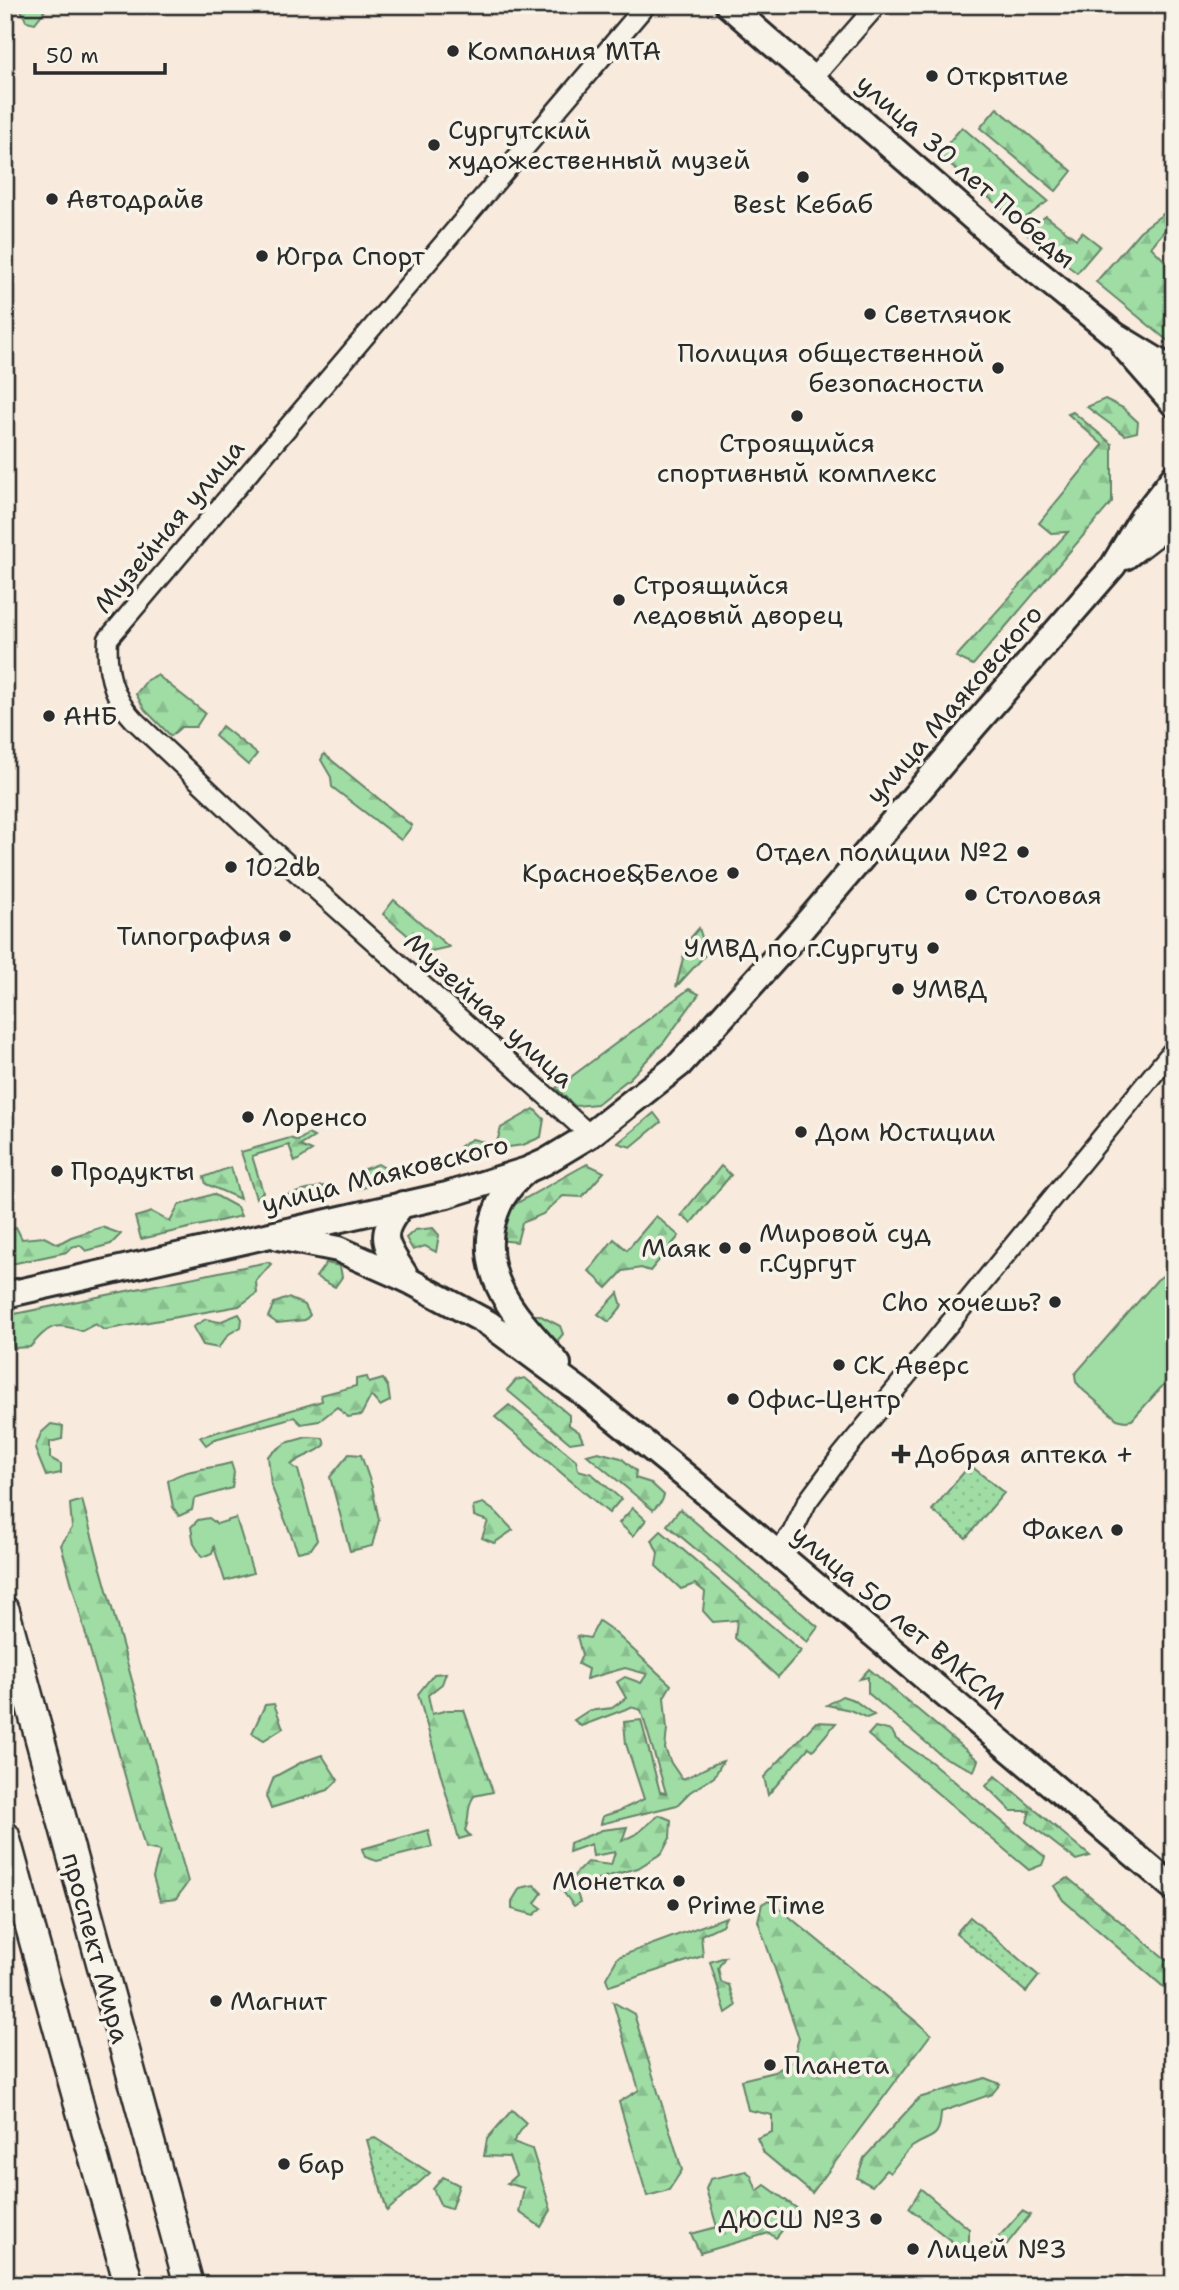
<svg xmlns="http://www.w3.org/2000/svg" width="1179" height="2290" font-family="'Shantell Sans',sans-serif">
<defs>
<pattern id="forest-firs" width="22" height="20" patternUnits="userSpaceOnUse" patternTransform="scale(1.75)"><rect width="22" height="20" fill="#9fdda5"/><path d="M5 1l3.5 6h-7zM16 11l3.5 6h-7z" fill="#89be8e"/></pattern>
<pattern id="park-dots" width="8" height="8" patternUnits="userSpaceOnUse" patternTransform="scale(1.75)"><rect width="8" height="8" fill="#9fdda5"/><path d="M2 2h.1M6 6h.1" fill="none" stroke="#89be8e" stroke-width="1.8" stroke-linecap="round"/></pattern>
</defs>
<rect width="100%" height="100%" fill="#f8eadd"/>
<filter id="ink" filterUnits="userSpaceOnUse"><feTurbulence type="fractalNoise" baseFrequency=".0143" numOctaves="2"/><feDisplacementMap in="SourceGraphic" scale="14" xChannelSelector="R" yChannelSelector="G"/><feConvolveMatrix kernelMatrix="1 2 1 2 8 2 1 2 1" color-interpolation-filters="sRGB"/></filter>
<g filter="url(#ink)">
<!-- grass -->
<g fill="#9fdda5" stroke="#658468" stroke-width="2">
<polygon points="1174,1273 1174,1373 1132,1420 1125,1421 1117,1419 1083,1390 1076,1382 1075,1374 1157,1280 1164,1275"/>
<polygon points="209,1518 217,1524 236,1518 253,1573 225,1581 214,1547 212,1553 202,1557 194,1544 191,1527 198,1520"/>
</g>
<!-- forest -->
<g fill="url(#forest-firs)" stroke="#658468" stroke-width="2">
<polygon points="19,5 49,5 35,23 26,21"/>
<polygon points="997,108 1072,171 1056,191 980,128"/>
<polygon points="962,127 1048,201 1019,223 938,155"/>
<polygon points="1174,206 1174,219 1151,247 1171,267 1174,281 1174,346 1096,282 1140,231"/>
<polygon points="1046,216 1076,239 1082,232 1100,246 1077,273 1024,232"/>
<polygon points="1105,399 1123,408 1138,422 1137,432 1125,435 1087,407"/>
<polygon points="1073,412 1112,444 1112,502 973,665 956,657 1068,532 1051,533 1039,523 1103,445 1068,414"/>
<polygon points="157,675 205,713 196,727 181,727 171,736 145,710 136,694 147,680"/>
<polygon points="222,726 257,754 248,765 215,736"/>
<polygon points="324,754 412,826 401,840 332,787 331,777 321,760"/>
<polygon points="394,900 449,947 427,952 383,914"/>
<polygon points="699,928 707,953 676,987 687,942"/>
<polygon points="689,989 699,994 664,1042 630,1078 597,1104 575,1106 556,1088"/>
<polygon points="534,1109 544,1119 541,1137 523,1145 495,1149 501,1128"/>
<polygon points="654,1113 661,1122 631,1147 618,1143"/>
<polygon points="308,1134 314,1137 300,1146 312,1151 295,1162 289,1145 252,1156 263,1192 256,1198 241,1152 290,1138 298,1141"/>
<polygon points="472,1139 484,1142 481,1153 472,1155 460,1146"/>
<polygon points="378,1164 388,1170 390,1180 359,1189 356,1172"/>
<polygon points="587,1164 604,1172 582,1197 563,1196 543,1214 522,1223 517,1242 498,1240 503,1211"/>
<polygon points="721,1166 731,1175 691,1223 681,1215"/>
<polygon points="231,1167 240,1199 206,1184 204,1177"/>
<polygon points="323,1186 326,1193 287,1203 284,1196"/>
<polygon points="213,1194 237,1207 241,1216 141,1239 135,1217 152,1212 170,1222 179,1205"/>
<polygon points="656,1216 679,1236 650,1271 641,1268 623,1271 607,1288 589,1271 614,1239 627,1250"/>
<path d="M16,1227L22,1239L44,1237L58,1244L71,1237L102,1227L121,1234L111,1244L86,1251L80,1245L72,1247L67,1252L16,1263H5C5,1249 4,1235 16,1227Z"/>
<polygon points="433,1228 439,1235 436,1252 425,1246 413,1250 406,1238 415,1230"/>
<path d="M268,1262L271,1264L256,1281L257,1293L239,1306L104,1330L95,1324L82,1331C54,1321 49,1326 30,1347L14,1348L8,1327L15,1314Z"/>
<polygon points="326,1263 340,1266 342,1277 335,1287 316,1277"/>
<polygon points="618,1293 622,1306 609,1322 598,1314"/>
<polygon points="288,1298 305,1305 310,1315 305,1320 277,1323 268,1317 274,1303"/>
<polygon points="239,1314 242,1319 241,1327 229,1334 218,1348 203,1345 193,1327 206,1319 219,1322"/>
<polygon points="531,1315 539,1315 560,1326 563,1334 554,1345"/>
<polygon points="367,1377 369,1383 383,1379 388,1387 390,1401 380,1406 371,1396 361,1415 348,1417 337,1407 319,1421 301,1424 294,1417 215,1439 206,1445 200,1437 322,1401 321,1395 356,1386 356,1379"/>
<polygon points="525,1378 569,1415 569,1425 579,1432 583,1441 570,1443 507,1390 516,1380"/>
<polygon points="509,1405 576,1460 578,1470 592,1474 621,1499 609,1513 495,1417"/>
<polygon points="51,1424 63,1426 62,1439 50,1442 50,1458 61,1464 61,1473 46,1476 35,1449 41,1433"/>
<path d="M307,1437L323,1438L325,1445C314,1455 302,1455 291,1465L298,1470L317,1540L311,1549L298,1552L271,1485L268,1456L286,1443Z"/>
<polygon points="598,1452 621,1458 636,1471 635,1478 651,1483 664,1495 662,1501 653,1510 587,1455"/>
<polygon points="349,1454 361,1455 372,1487 379,1520 372,1546 350,1551 330,1477"/>
<path d="M231,1463L234,1472L232,1488L194,1499L192,1510L179,1516L173,1507L168,1481C183,1469 211,1469 231,1463Z"/>
<polygon points="82,1500 188,1882 176,1899 160,1901 153,1877 160,1851 145,1848 61,1545 72,1528 70,1504"/>
<polygon points="483,1503 497,1513 513,1530 494,1543 482,1538 488,1521 474,1516 473,1506"/>
<polygon points="633,1508 646,1520 633,1536 619,1523"/>
<polygon points="680,1509 818,1627 807,1642 667,1525"/>
<polygon points="661,1531 801,1651 778,1677 735,1638 737,1620 713,1622 703,1611 705,1592 695,1584 681,1589 656,1566 658,1553 652,1540"/>
<path d="M599,1621L612,1630L671,1685L664,1697L667,1729L665,1749L671,1763L682,1779C697,1774 708,1765 723,1761L714,1777L690,1792L677,1805L601,1824L603,1816L619,1811L644,1799L626,1744L624,1722L641,1720L660,1792L666,1793L641,1710L631,1707L581,1726L574,1720L588,1711L612,1708L626,1698L617,1682L625,1677L641,1683L647,1674L625,1668L586,1679L588,1669L578,1664L582,1655L577,1636L590,1638Z"/>
<polygon points="869,1669 978,1760 974,1771 943,1757 868,1693 868,1677 860,1679"/>
<path d="M446,1673L442,1684L428,1695L432,1714L448,1710H464L493,1792L474,1796C465,1810 471,1817 465,1830L470,1836L459,1839L418,1694L434,1674Z"/>
<polygon points="842,1696 854,1700 874,1715 867,1718 850,1710 827,1705"/>
<polygon points="274,1704 283,1728 264,1740 252,1733 265,1705"/>
<polygon points="816,1722 836,1723 813,1750 809,1747 768,1795 764,1777"/>
<polygon points="875,1727 892,1731 896,1739 930,1761 1045,1857 1042,1865 1029,1870 868,1735"/>
<polygon points="322,1755 338,1780 328,1790 271,1808 266,1797 274,1777 302,1762"/>
<polygon points="995,1776 1090,1856 1076,1860 1027,1822 1030,1811 1011,1811 986,1786"/>
<polygon points="659,1815 671,1820 670,1838 662,1853 638,1868 598,1879 576,1890 580,1902 574,1906 561,1889 587,1862 611,1865 615,1852 593,1856 591,1844 569,1852 570,1843 602,1830 627,1827 622,1841 638,1833"/>
<polygon points="428,1830 432,1847 377,1861 365,1857 362,1849"/>
<polygon points="1068,1878 1174,1966 1174,1996 1063,1900 1054,1886"/>
<polygon points="534,1885 542,1893 535,1903 542,1908 534,1915 512,1909 512,1901 520,1888"/>
<polygon points="769,1900 931,2034 812,2193 764,2153 757,2138 772,2132 772,2115 748,2110 741,2080 774,2072 792,2062 799,2038 758,1921 762,1904"/>
<polygon points="726,1917 722,1925 701,1935 703,1956 609,1986 606,1978 618,1957"/>
<polygon points="725,1957 718,1968 721,1982 729,1985 736,2006 726,2013 710,1962"/>
<polygon points="613,2002 634,2014 682,2170 669,2190 647,2196 619,2102 639,2090"/>
<path d="M985,2078L1000,2084L992,2094L941,2112C940,2142 930,2134 912,2147C904,2153 897,2165 890,2173L886,2170L872,2186L857,2178L864,2158L919,2098Z"/>
<polygon points="512,2110 526,2123 513,2142 532,2149 551,2210 541,2227 519,2212 524,2188 507,2183 516,2175 509,2157 484,2156 487,2139"/>
<polygon points="746,2171 751,2175 757,2191 765,2185 799,2210 776,2238 769,2233 700,2253 691,2234 717,2227 706,2189 710,2179"/>
<polygon points="443,2177 459,2185 451,2209 441,2206 433,2189"/>
<polygon points="921,2189 969,2229 969,2241 959,2247 909,2208"/>
<polygon points="1022,2211 1030,2215 995,2259 974,2257 979,2250 987,2250"/>
</g>
<!-- park -->
<g fill="url(#park-dots)" stroke="#658468" stroke-width="2">
<polygon points="970,1465 1004,1493 966,1538 932,1510"/>
<polygon points="970,1917 1039,1976 1026,1992 956,1933"/>
<polygon points="375,2138 430,2173 387,2211 367,2140"/>
</g>
<g fill="none" stroke-linecap="round" stroke-linejoin="round">
<!-- minor casing -->
<g stroke="#2b2b2b" stroke-width="23">
<g id="minor">
<polyline points="812,79 877,5"/>
<path d="M590,1135L273,851L134,720C112,697 106,670 108,639L646,5"/>
<polyline points="777,1552 792,1533 807,1502 841,1456 1174,1049"/>
</g>
</g>
<!-- secondary casing -->
<g stroke="#2b2b2b" stroke-width="30">
<g id="secondary">
<polyline points="728,5 1004,245 1115,335 1174,371"/>
<polyline points="1124,347 1174,404"/>
<polyline points="1125,557 1159,531 1174,516"/>
<path d="M526,1171C506,1188 496,1204 491,1230C482,1287 524,1324 558,1364"/>
<path d="M403,1204C373,1239 388,1246 408,1280"/>
<polyline points="278,1237 338,1249 408,1280 488,1323 583,1393 699,1487 1174,1888"/>
<polyline points="5,1295 447,1195 527,1170 545,1162 590,1135 680,1064 799,932 974,726 1113,566 1142,518 1174,477"/>
</g>
</g>
<!-- primary casing -->
<g stroke="#2b2b2b" stroke-width="33">
<g id="primary">
<polyline points="5,1611 189,2285"/>
<polyline points="5,1836 129,2285"/>
</g>
</g>
<!-- minor -->
<use href="#minor" stroke="#f7f3e8" stroke-width="18"/>
<!-- secondary -->
<use href="#secondary" stroke="#f7f3e8" stroke-width="24"/>
<!-- primary -->
<use href="#primary" stroke="#f7f3e8" stroke-width="28"/>
</g>
</g>
<!-- markers -->
<g fill="#2b2b2b" stroke="#f7f3e8" stroke-width="2.5">
<circle cx="453" cy="51" r="7"/>
<circle cx="932" cy="76" r="7"/>
<circle cx="434" cy="145" r="7"/>
<circle cx="803" cy="177" r="7"/>
<circle cx="52" cy="199" r="7"/>
<circle cx="262" cy="256" r="7"/>
<circle cx="870" cy="314" r="7"/>
<circle cx="998" cy="368" r="7"/>
<circle cx="797" cy="416" r="7"/>
<circle cx="619" cy="600" r="7"/>
<circle cx="49" cy="716" r="7"/>
<circle cx="1023" cy="852" r="7"/>
<circle cx="231" cy="867" r="7"/>
<circle cx="733" cy="873" r="7"/>
<circle cx="971" cy="895" r="7"/>
<circle cx="285" cy="936" r="7"/>
<circle cx="933" cy="948" r="7"/>
<circle cx="898" cy="989" r="7"/>
<circle cx="248" cy="1117" r="7"/>
<circle cx="801" cy="1132" r="7"/>
<circle cx="57" cy="1171" r="7"/>
<circle cx="725" cy="1248" r="7"/>
<circle cx="745" cy="1248" r="7"/>
<circle cx="1055" cy="1302" r="7"/>
<circle cx="839" cy="1365" r="7"/>
<circle cx="733" cy="1399" r="7"/>
<path d="M897.5 1443.5h7v7h7v7h-7v7h-7v-7h-7v-7h7z"/>
<circle cx="1117" cy="1530" r="7"/>
<circle cx="679" cy="1881" r="7"/>
<circle cx="673" cy="1905" r="7"/>
<circle cx="216" cy="2001" r="7"/>
<circle cx="770" cy="2065" r="7"/>
<circle cx="284" cy="2164" r="7"/>
<circle cx="876" cy="2219" r="7"/>
<circle cx="913" cy="2249" r="7"/>
</g>
<g text-anchor="middle" stroke-width="7" stroke-linejoin="round" paint-order="stroke">
<!-- poi labels -->
<g font-size="26" fill="#2b2b2b" stroke="#f7f3e8" text-anchor="start">
<text x="467" y="60">Компания MTA</text>
<text x="946" y="85">Открытие</text>
<text x="448" y="139">Сургутский<tspan x="448" dy="30">художественный музей</tspan></text>
<text x="66" y="208">Автодрайв</text>
<text x="803" y="213" text-anchor="middle">Best Кебаб</text>
<text x="276" y="265">Югра Спорт</text>
<text x="884" y="323">Светлячок</text>
<text x="984" y="362" text-anchor="end">Полиция общественной<tspan x="984" dy="30">безопасности</tspan></text>
<text x="797" y="452" text-anchor="middle">Строящийся<tspan x="797" dy="30">спортивный комплекс</tspan></text>
<text x="633" y="594">Строящийся<tspan x="633" dy="30">ледовый дворец</tspan></text>
<text x="63" y="725">АНБ</text>
<text x="1009" y="861" text-anchor="end">Отдел полиции №2</text>
<text x="245" y="876">102db</text>
<text x="719" y="882" text-anchor="end">Красное&amp;Белое</text>
<text x="985" y="904">Столовая</text>
<text x="271" y="945" text-anchor="end">Типография</text>
<text x="919" y="957" text-anchor="end">УМВД по г.Сургуту</text>
<text x="912" y="998">УМВД</text>
<text x="262" y="1126">Лоренсо</text>
<text x="815" y="1141">Дом Юстиции</text>
<text x="71" y="1180">Продукты</text>
<text x="759" y="1242">Мировой суд<tspan x="759" dy="30">г.Сургут</tspan></text>
<text x="711" y="1257" text-anchor="end">Маяк</text>
<text x="1041" y="1311" text-anchor="end">Cho хочешь?</text>
<text x="853" y="1374">СК Аверс</text>
<text x="747" y="1408">Офис-Центр</text>
<text x="915" y="1463">Добрая аптека +</text>
<text x="1103" y="1539" text-anchor="end">Факел</text>
<text x="665" y="1890" text-anchor="end">Монетка</text>
<text x="687" y="1914">Prime Time</text>
<text x="230" y="2010">Магнит</text>
<text x="784" y="2074">Планета</text>
<text x="298" y="2173">бар</text>
<text x="862" y="2228" text-anchor="end">ДЮСШ №3</text>
<text x="927" y="2258">Лицей №3</text>
</g>
<!-- street labels -->
<g font-size="26" fill="#2b2b2b" stroke="#f7f3e8">
<text transform="translate(966 171) rotate(41)" y="9">улица 30 лет Победы</text>
<text transform="translate(169 526) rotate(-50)" y="9">Музейная улица</text>
<text transform="translate(954 704) rotate(-49)" y="9">улица Маяковского</text>
<text transform="translate(489 1010) rotate(42)" y="9">Музейная улица</text>
<text transform="translate(385 1174) rotate(-14)" y="9">улица Маяковского</text>
<text transform="translate(899 1617) rotate(40)" y="9">улица 50 лет ВЛКСМ</text>
<text transform="translate(96 1948) rotate(75)" y="9">проспект Мира</text>
</g>
</g>
<!-- margin -->
<rect width="1179" height="2290" fill="none" stroke="#f7f3e8" stroke-width="28"/>
<rect x="14" y="14" width="1151" height="2262" fill="none" stroke="#2b2b2b" stroke-width="2.5" filter="url(#ink)"/>
<!-- scale -->
<path d="M35 63v10h130v-10" fill="none" stroke="#2b2b2b" stroke-width="3.5"/>
<text x="46" y="63" font-size="21" fill="#2b2b2b" stroke="#f7f3e8" stroke-width="5" paint-order="stroke">50 m</text>
</svg>
